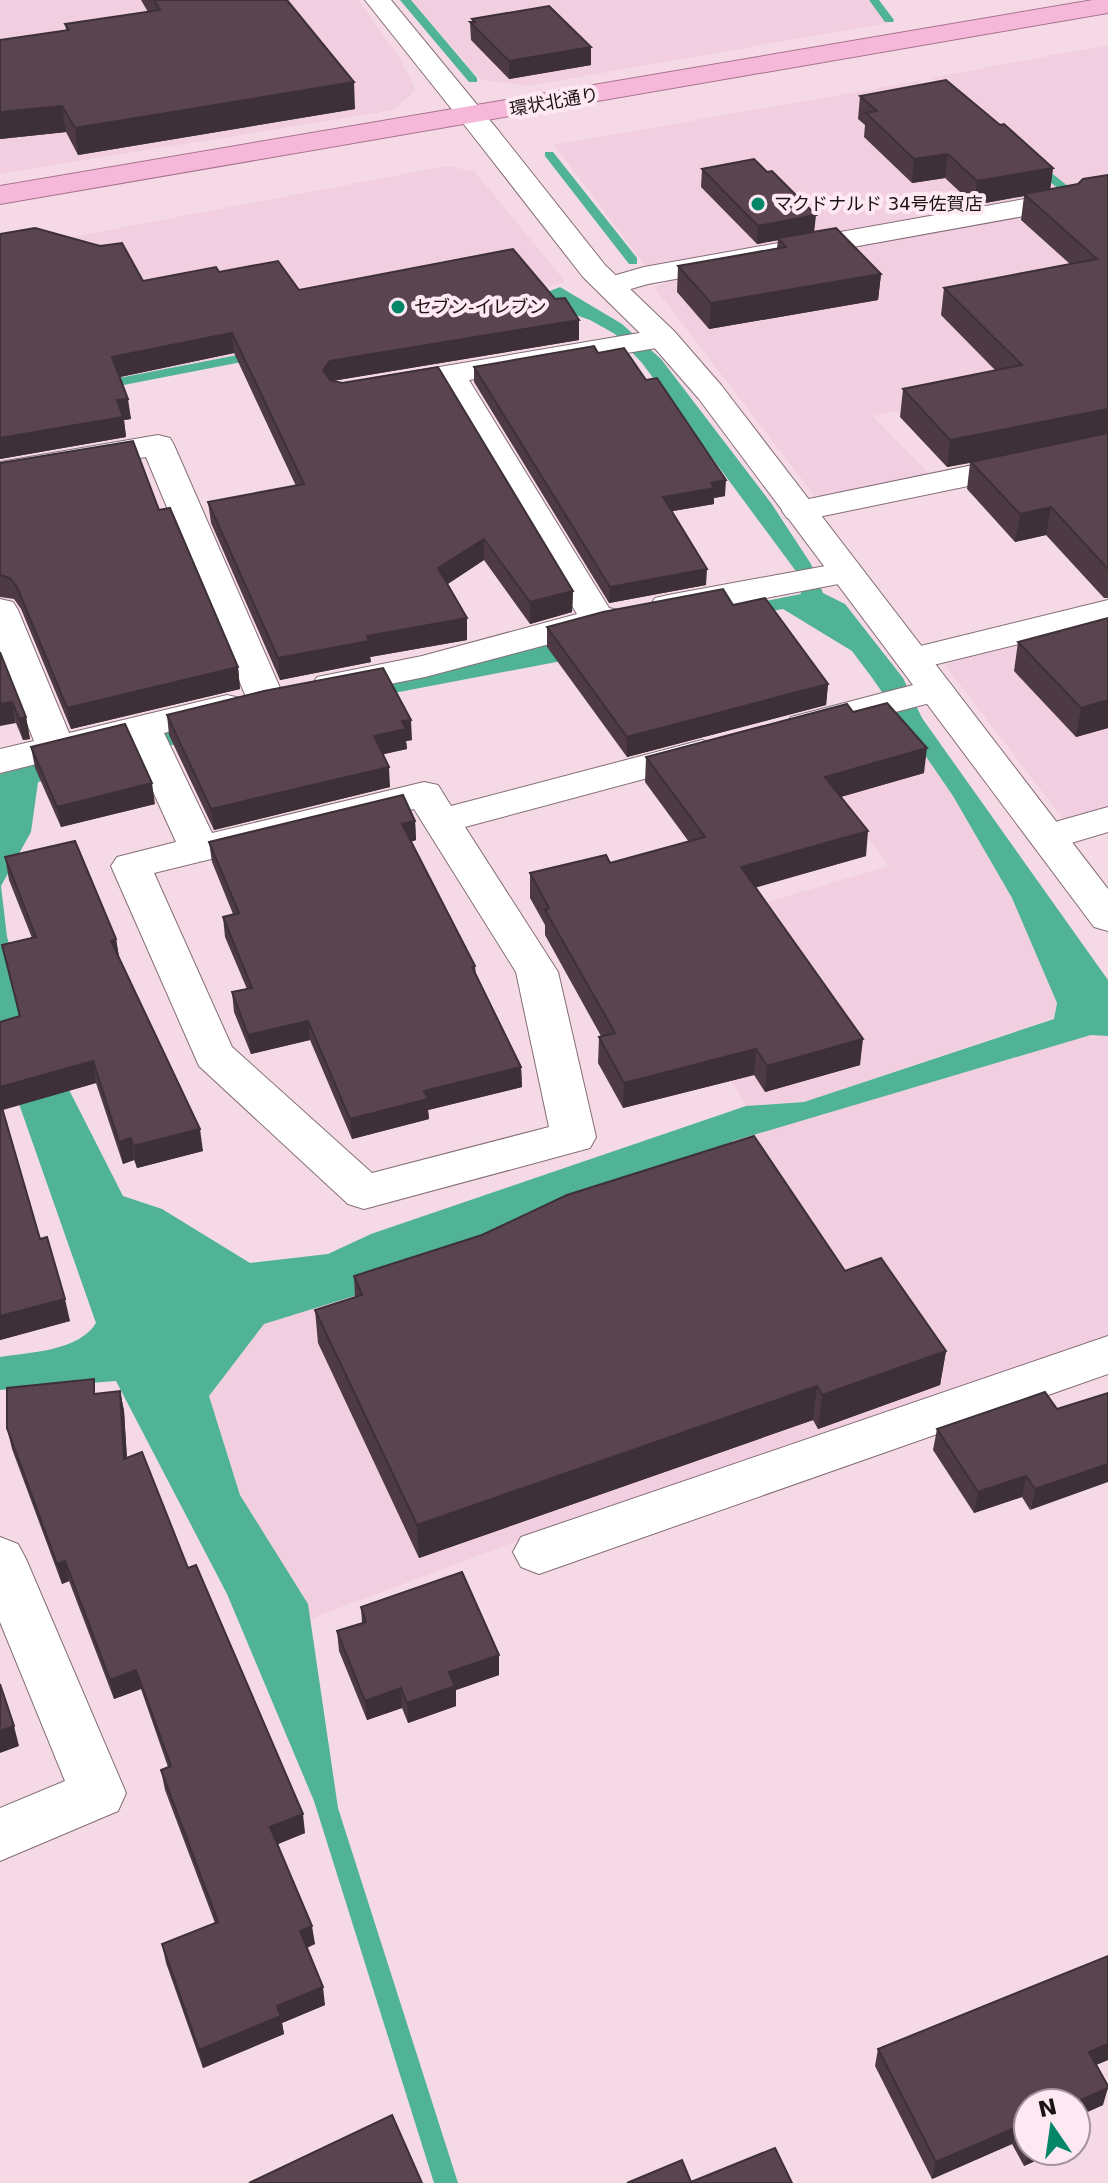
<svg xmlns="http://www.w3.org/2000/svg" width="1108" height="2183" font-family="'DejaVu Sans','Noto Sans JP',sans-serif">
<rect width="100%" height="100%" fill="#f5dae6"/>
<!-- built -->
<g fill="#f2cfe0">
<polygon points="0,0 358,0 399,57 416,90 393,110 0,174"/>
<polygon points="411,0 870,0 889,23 527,86 480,79"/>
<polygon points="1108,46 1108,220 931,78 1063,53"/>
<polygon points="918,81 954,101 1067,196 646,267 554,145"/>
<polygon points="446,166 474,171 565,281 518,300 73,387 9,249"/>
<polygon points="1080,206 1108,370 873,416 931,476 817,499 654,287 686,276"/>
<polygon points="1108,623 1108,810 1067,824 944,664"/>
<polygon points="900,718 953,796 1012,898 1057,1003 1054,1018 804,1102 746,1106 649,937 889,866 849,813 816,818"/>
<polygon points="1091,1035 1108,1036 1108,1340 528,1537 310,1619 307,1603 240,1495 209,1396 264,1324 464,1262 695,1173 732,1141"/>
</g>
<!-- water -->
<path fill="#50b395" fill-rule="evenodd" d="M560,287L622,324L661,359L771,503L811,564L823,593L845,604L903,678L922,718L1108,980V1036L1091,1035L733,1141L695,1173L464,1262L264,1324L209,1396L240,1495L308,1604L338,1808L458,2183H434L314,1801L227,1594L116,1381L0,1390V1357C31,1352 79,1351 96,1323L0,1050V774L206,721L561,641L801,594L798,574L642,363L615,334L590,320L530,299ZM783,609L852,651L873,679L953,796L1012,898L1057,1003L1054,1019L804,1102L746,1106L371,1234L328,1254L250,1263L162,1209L123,1196L36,1025L7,937L1,886L31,832L38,782L117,758L399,692L588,656L634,638Z"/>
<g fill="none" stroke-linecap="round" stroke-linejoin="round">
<!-- stream -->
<g fill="#50b395" fill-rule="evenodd">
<polygon points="400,0 411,0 477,78 477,82 469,82"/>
<polygon points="869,0 879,0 894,20 893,22 885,22"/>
<polygon points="545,152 553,152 637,258 637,264 629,264 545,156"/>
<polygon points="1031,163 1039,163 1108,218 1108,228 1031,167"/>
<polygon points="258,351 264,355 263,358 98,390 91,386 98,382"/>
</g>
<!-- minor casing -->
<g stroke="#846d78" stroke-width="2">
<g id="minor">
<polygon points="365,0 391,0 497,129 501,135 497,141 487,143 477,141"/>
<polygon points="1064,192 1074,195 1078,201 1074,207 648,284 610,295 599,292 595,286 599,280 644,267"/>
<polygon points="663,329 674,331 679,338 674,345 469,380 609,608 618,610 623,618 618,626 425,677 330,696 317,693 312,685 317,677 422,656 577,614 440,385 385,395 374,392 369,385 374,378"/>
<polygon points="158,435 170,438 174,445 284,697 278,705 265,708 252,705 246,697 146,457 0,482 0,462"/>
<polygon points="1108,437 1108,457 799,521 787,518 782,511 787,504 799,501"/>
<polygon points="847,562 859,566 865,573 859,580 668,617 655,614 650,606 655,598 668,595"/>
<path d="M0,599L13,602L18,610L69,733L227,695L240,698L246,706L240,714L164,733L212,833L424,782L438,785L451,806L702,740L715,744L721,752L715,760L465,827L558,972L596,1137L590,1148L364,1209L348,1204L199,1066L111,866L117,857L176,842L130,741L0,773V749L34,741L0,655ZM414,809L516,972L549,1127L372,1173L232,1047L154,873Z"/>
<polygon points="1108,600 1108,622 913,670 900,667 895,659 900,651"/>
<polygon points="936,679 949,682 955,690 949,698 804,736 791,733 785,725 791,717"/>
<polygon points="1108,807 1108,832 1048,850 1034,846 1028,837 1034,828"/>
<polygon points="1108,1336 1108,1374 539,1574 521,1567 513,1552 521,1537"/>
<polygon points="0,1537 18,1544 26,1559 126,1793 118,1811 0,1861 0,1808 65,1781 0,1622"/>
</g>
</g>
<!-- tertiary casing -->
<g stroke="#846d78" stroke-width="2">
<polygon id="tertiary" points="487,127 497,129 605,265 674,331 721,385 1108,889 1108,931 1094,927 699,399 652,345 583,277 477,141 473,135 477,129"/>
</g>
<!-- trunk casing -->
<g stroke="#a8738e" stroke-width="2">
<polygon id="trunk" points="1093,0 1108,0 1108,13 0,204 0,186"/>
</g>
<!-- minor -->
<use href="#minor" fill="#fff" fill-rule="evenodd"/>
<!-- tertiary -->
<use href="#tertiary" fill="#fff" fill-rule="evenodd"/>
<!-- trunk -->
<use href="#trunk" fill="#f6b8d8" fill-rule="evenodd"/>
</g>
<!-- wall -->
<g fill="#4d3a44">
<polygon points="141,0 287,0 355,109 78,155 66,132 0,139 66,30 65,24 148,12"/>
<polygon points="472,19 591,65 509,79 471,40 470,22 472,22"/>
<polygon points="860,96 1053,168 1050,189 1078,184 1108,175 1108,598 1104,598 1046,535 1015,542 967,489 970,463 947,467 900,417 903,389 996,371 941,315 944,288 1070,264 1021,220 1024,196 974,205 945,178 912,183 864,137 865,125 858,119"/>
<polygon points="702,169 814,232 881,274 878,300 709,329 677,292 678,266 777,248 778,240 757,244 701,187"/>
<polygon points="0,234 143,281 219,272 299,290 579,340 332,381 573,591 572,612 530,624 484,560 447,584 467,618 467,640 370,657 371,662 280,680 211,523 208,502 296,486 234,353 120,377 131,419 124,420 126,437 0,459"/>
<polygon points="598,353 725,496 714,498 714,504 672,511 706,585 609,603 474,382 474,367"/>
<polygon points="0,463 159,510 238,667 240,689 71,729 21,609 14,599 0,597"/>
<polygon points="733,605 828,684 826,705 627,757 547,647 547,627"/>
<polygon points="1108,618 1108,728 1076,737 1014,671 1018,642"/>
<polygon points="0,652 26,717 30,739 23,740 16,723"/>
<polygon points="853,712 924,773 841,797 866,856 756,887 860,1065 765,1092 754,1075 623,1108 598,1063 599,1037 601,1036 545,935 545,925 530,898 530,873 610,863 689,842 645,782 646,757"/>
<polygon points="167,715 412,740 406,741 407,749 383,754 390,787 214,830 169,735"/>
<polygon points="31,747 155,804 61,827 35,768"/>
<polygon points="415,821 416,840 411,842 475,966 476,974 521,1067 522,1087 428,1110 429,1119 352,1139 310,1040 251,1054 234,1012 232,992 247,989 225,937 223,917 233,914 212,862 209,842"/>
<polygon points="5,857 116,939 119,958 203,1151 137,1168 134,1160 123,1164 96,1083 3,1110 40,1239 70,1321 0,1340 0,1022 19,1016 2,945 32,938 9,880"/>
<polygon points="845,1271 946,1351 940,1385 818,1429 813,1420 419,1558 318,1343 315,1310 355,1297 354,1276"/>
<polygon points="120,1391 124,1411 127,1458 188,1568 305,1833 278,1844 315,1944 307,1948 325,2005 282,2023 284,2034 203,2068 166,1963 162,1944 215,1923 165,1790 161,1770 168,1767 141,1689 114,1699 69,1581 62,1584 12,1449 7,1428 97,1394"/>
<polygon points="1057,1409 1030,1510 1022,1497 974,1513 933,1450 937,1429"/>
<polygon points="361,1607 499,1655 499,1675 456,1690 456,1706 408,1723 402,1708 367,1720 339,1651 337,1631 362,1623"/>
<polygon points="1108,1956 1108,2060 1096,2065 1103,2105 1076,2117 1076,2103 1028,2103 1028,2151 1057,2151 1024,2166 1012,2144 932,2179 875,2066 878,2049"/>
</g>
<!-- shaded-wall -->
<g fill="#3e3037">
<polygon points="591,47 591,65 509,79 509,61"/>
<polygon points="354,82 355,109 78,155 75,128"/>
<polygon points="62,106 66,132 0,139 0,112"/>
<polygon points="948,154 945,178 912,183 914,159"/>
<polygon points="1053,168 1050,191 1024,194 1024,196 974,205 977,181"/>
<polygon points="816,215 814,234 757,244 758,226"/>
<polygon points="881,274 878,300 709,329 711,303"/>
<polygon points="579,320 579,340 332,381 324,391 323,370 330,361"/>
<polygon points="232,333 234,353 115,378 112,357"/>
<polygon points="128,399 131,419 124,420 126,437 0,459 0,438 117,400"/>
<polygon points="1108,409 1108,435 947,467 950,440"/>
<polygon points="726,480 725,496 714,498 714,504 662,513 663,497 711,483"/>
<polygon points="1051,507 1046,535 1015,542 1020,514"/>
<polygon points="484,539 484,560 439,590 438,568"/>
<polygon points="707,569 706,585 609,603 610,587"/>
<polygon points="573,591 572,612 530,624 530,602"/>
<polygon points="467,618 467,640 370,657 371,662 280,680 278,658 367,636"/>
<polygon points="238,667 240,689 71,729 67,708"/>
<polygon points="828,684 826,705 627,757 627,737"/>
<polygon points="1108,700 1108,728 1076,737 1081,708"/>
<polygon points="12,702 16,723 0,726 0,704"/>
<polygon points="26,717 30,739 23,740 19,719"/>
<polygon points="411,720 412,740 406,741 407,749 376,756 374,736 402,721"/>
<polygon points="927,748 924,773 822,802 825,777"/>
<polygon points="389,767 390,787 214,830 211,809"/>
<polygon points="152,783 155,804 61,827 57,807"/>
<polygon points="415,821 416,840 403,843 402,824"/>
<polygon points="868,831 866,856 740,892 741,867"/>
<polygon points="116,939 120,962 111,941"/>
<polygon points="308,1021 310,1040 251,1054 248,1035"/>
<polygon points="863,1039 860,1065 765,1092 767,1066"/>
<polygon points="756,1049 754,1075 623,1108 624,1083"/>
<polygon points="93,1061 96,1083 1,1110 0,1087"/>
<polygon points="521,1067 522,1087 428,1110 429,1119 352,1139 350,1119 424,1091"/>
<polygon points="200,1129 203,1151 137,1168 133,1146"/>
<polygon points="131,1138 134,1160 123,1164 119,1142"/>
<polygon points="65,1299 70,1321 0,1340 0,1316"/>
<polygon points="946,1351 940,1385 818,1429 822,1395"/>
<polygon points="817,1386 813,1420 419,1558 417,1525"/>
<polygon points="120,1391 124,1411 128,1479 124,1459"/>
<polygon points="1108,1464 1108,1482 1030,1510 1035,1489"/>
<polygon points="1026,1476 1022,1497 974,1513 978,1492"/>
<polygon points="65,1561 69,1581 62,1584 57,1564"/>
<polygon points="499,1655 499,1675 456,1690 456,1706 408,1723 407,1703 449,1672"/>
<polygon points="136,1670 141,1689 114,1699 110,1680"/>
<polygon points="401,1688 402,1708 367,1720 365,1701"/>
<polygon points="14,1726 19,1746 0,1753 0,1731"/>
<polygon points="303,1814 305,1833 273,1846 270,1827"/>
<polygon points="312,1926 315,1944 302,1949 300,1931"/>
<polygon points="323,1987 325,2005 282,2023 284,2034 203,2068 199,2050 277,2006"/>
<polygon points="1108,2044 1108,2060 1083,2070 1089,2052"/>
<polygon points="1108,2088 1103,2105 1076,2117 1076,2103 1074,2103"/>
<polygon points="1017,2127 1012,2144 932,2179 936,2162"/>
<polygon points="1029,2151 1057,2151 1024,2166"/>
</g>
<!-- building -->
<g fill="#59444f" stroke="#3e3037" stroke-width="2">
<polygon points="154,0 287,0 354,82 75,128 62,106 0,112 0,40 69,30 65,24 160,10"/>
<polygon points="549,6 591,47 509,61 470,22 475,22 472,19"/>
<polygon points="946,80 1000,125 1004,124 1053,168 977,181 948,154 914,159 866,113 877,111 860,96"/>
<polygon points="754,159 767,172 772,171 816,215 758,226 702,169"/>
<polygon points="1108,175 1108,409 950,440 903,389 1022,365 944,288 1097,259 1024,194 1078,184 1083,179"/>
<polygon points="35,228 100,246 122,243 143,281 216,267 219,272 278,261 299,290 513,249 555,299 565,298 579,320 330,361 323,370 330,380 342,383 438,367 573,591 530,602 484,539 438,568 467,618 367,636 369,641 278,658 208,502 304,484 232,333 112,357 128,399 117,400 123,417 0,438 0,234"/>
<polygon points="836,228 881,274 711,303 678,266 786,247 778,238"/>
<polygon points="594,346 598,353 624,348 646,380 657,378 726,480 711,483 715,488 663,497 707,569 610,587 474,367"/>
<polygon points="1108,433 1108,569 1051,507 1020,514 971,462"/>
<polygon points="133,441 159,510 170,508 238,667 67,708 17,587 10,578 0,575 0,463"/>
<polygon points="723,589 733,605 765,598 828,684 627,737 547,627 603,612"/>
<polygon points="1108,618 1108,700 1081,708 1018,642"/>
<polygon points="0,652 26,717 19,719 12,702 0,704"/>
<polygon points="383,668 411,720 402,721 406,729 374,736 389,767 211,809 167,715 264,691"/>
<polygon points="887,703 927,748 825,777 868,831 741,867 863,1039 767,1066 756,1049 624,1083 599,1037 615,1033 545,910 549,908 530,873 606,855 610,863 705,837 646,757 847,704 853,712"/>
<polygon points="125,724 152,783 57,807 31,747"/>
<polygon points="403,795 415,821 402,824 475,966 472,967 521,1067 424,1091 428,1099 350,1119 308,1021 248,1035 232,992 252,988 223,917 239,913 209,842"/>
<polygon points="75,841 116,939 111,941 200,1129 133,1146 131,1138 119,1142 93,1061 0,1087 0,1022 20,1016 2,945 36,937 5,857"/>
<polygon points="0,1101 40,1239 47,1237 65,1299 0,1316"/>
<polygon points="754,1136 845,1271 881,1258 946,1351 822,1395 817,1386 417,1525 315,1310 362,1295 354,1276 482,1235 567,1195"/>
<polygon points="94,1379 94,1394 120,1391 124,1459 142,1452 188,1568 196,1565 303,1814 270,1827 312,1926 300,1931 323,1987 277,2006 281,2016 199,2050 162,1944 218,1922 161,1770 171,1766 136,1670 110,1680 65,1561 57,1564 7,1428 7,1388"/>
<polygon points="1045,1392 1057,1409 1108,1393 1108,1464 1035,1489 1026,1476 978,1492 937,1429"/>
<polygon points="462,1572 499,1655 449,1672 455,1686 407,1703 401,1688 365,1701 337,1631 366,1622 361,1607"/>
<polygon points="0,1684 14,1726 0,1731"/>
<polygon points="1108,1956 1108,2044 1089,2052 1108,2086 1108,2088 1074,2103 1028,2103 1028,2146 1017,2127 936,2162 878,2049"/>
<polygon points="392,2115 422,2183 249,2183"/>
<polygon points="775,2148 792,2183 627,2183 682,2160 691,2182"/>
</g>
<!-- markers -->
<g fill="#048669" stroke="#fee9f3" stroke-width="3">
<circle cx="758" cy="204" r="8"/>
<circle cx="398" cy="307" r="8"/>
</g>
<g text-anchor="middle" stroke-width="8" stroke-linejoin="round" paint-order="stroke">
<!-- far-street labels -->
<g font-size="18" fill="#1c1317" stroke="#fee9f3">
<text transform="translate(554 102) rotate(-10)" y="6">環状北通り</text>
</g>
<!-- far-poi labels -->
<g font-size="18" fill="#1c1317" stroke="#fee9f3" text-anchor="start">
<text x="774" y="210">マクドナルド 34号佐賀店</text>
<text x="414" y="313">セブン-イレブン</text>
</g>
</g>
<!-- north arrow -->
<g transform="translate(1052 2127) rotate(347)"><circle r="38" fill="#fee9f3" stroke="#a4939b" stroke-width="2"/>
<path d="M0-6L14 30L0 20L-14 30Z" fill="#048669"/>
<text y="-12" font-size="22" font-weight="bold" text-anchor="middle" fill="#1c1317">N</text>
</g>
</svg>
